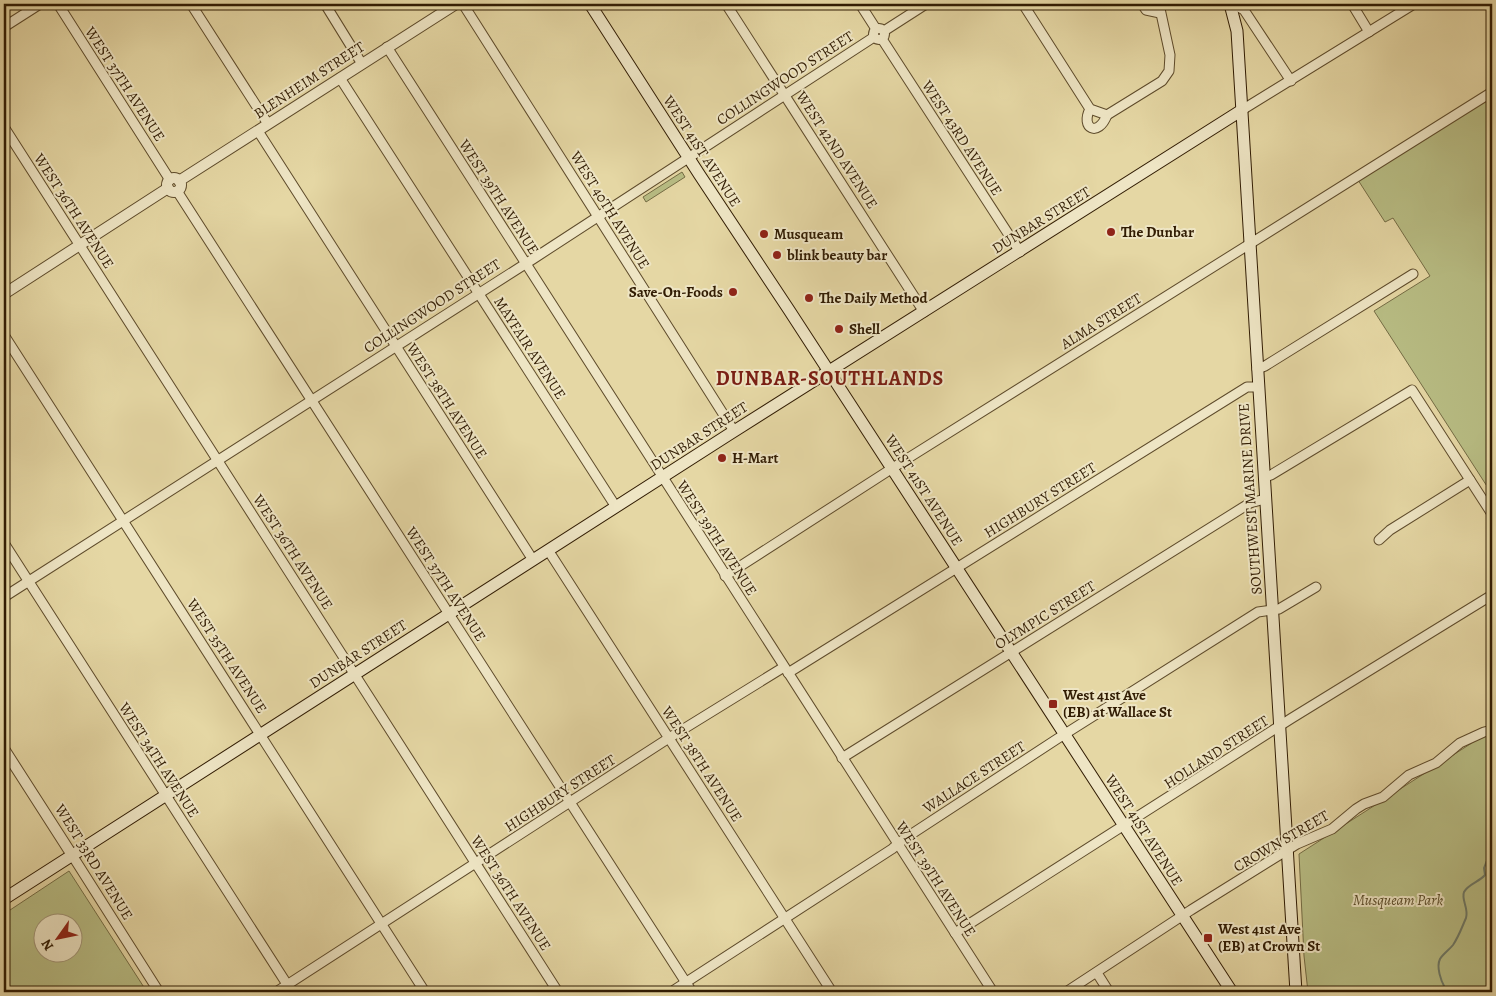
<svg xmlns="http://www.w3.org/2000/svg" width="1496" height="996" font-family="Alegreya,serif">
<rect width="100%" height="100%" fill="#e5d7a4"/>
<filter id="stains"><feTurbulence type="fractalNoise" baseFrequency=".004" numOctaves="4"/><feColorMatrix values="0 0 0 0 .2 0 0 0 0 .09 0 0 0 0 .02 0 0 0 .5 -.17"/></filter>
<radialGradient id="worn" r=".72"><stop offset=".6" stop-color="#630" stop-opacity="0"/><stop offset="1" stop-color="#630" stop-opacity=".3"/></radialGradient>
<!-- green -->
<g fill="#b8bd84" stroke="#746c44" fill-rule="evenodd">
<polygon points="1492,96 1492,494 1374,311 1430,276 1393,218 1385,222 1358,180"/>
<polygon points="682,172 685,177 646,202 643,197"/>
<polygon points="1492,730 1492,992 1308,992 1304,956 1299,854"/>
<path d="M69,871L147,992H4V914ZM42,924H72V954H42Z"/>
</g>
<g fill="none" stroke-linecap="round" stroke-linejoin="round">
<!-- stream -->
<path stroke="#6e7a68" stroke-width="2" d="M1443,992L1445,988C1441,981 1436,967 1440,959C1443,954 1449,950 1453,945C1459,936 1462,927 1466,918C1469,908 1461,900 1464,892C1468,884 1479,882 1485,875L1484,868L1492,848"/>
<!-- minor casing -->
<g stroke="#5e4b2b" stroke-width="11">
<g id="minor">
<polyline points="58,4 170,180"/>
<polyline points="191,4 268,124"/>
<polyline points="325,4 362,64"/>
<polyline points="463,4 734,431"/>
<polyline points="726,4 924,312"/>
<polyline points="860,4 876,29"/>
<polyline points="1023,4 1090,109 1107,115 1162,81 1169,71 1170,55 1159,4"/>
<polyline points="1142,4 1146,10 1160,13"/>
<polyline points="1233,4 1244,10 1291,81"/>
<polyline points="1352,4 1369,32"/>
<polyline points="4,27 40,4"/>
<circle cx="879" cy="34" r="5.5"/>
<polyline points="884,31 926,4"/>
<polyline points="882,39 1020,252"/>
<polyline points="387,47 993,992"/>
<polyline points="340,78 616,507"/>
<path d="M1090,109C1080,128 1098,138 1107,115"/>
<polyline points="1242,110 1414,4"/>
<polyline points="4,127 558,992"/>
<polyline points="258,131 533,560"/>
<polyline points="177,191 692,992"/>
<polyline points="4,335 425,992"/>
<polyline points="1257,369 1265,366 1413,274"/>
<polyline points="1264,477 1271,475 1412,390 1492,514"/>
<polyline points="1379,540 1390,530 1470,480"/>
<polyline points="4,543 292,992"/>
<polyline points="548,550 832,992"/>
<polyline points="725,576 902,462 1492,92"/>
<polyline points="4,597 533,259 874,37"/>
<polyline points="788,673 1247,387 1258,387"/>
<polyline points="842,758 1250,503 1265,499"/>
<polyline points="72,855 159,992"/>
<polyline points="955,933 1292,718 1492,595"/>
<polyline points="1097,973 1109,992"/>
<polyline points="276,992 669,738 784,667"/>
<polyline points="671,992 892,849 904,839 1057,739 1258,612 1279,609 1316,587"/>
<polyline points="1066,992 1191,910 1297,844 1332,829 1356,809 1364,804 1383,797 1409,775 1436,763 1460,743 1484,732 1492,730"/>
</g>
</g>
<!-- tertiary casing -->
<g stroke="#5e4b2b" stroke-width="12">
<g id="tertiary">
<circle cx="174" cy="185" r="7"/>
<polyline points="179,181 456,4"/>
<polyline points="4,294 168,188"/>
<polyline points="4,749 72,855"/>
</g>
</g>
<!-- secondary casing -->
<g stroke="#311c03" stroke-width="13">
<g id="secondary">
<polyline points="590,4 699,174 789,310 1232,992"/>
<polyline points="1230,4 1237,31 1296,992"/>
<polyline points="4,899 728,435 1242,110"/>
</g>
</g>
<!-- minor -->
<use href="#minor" stroke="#eee5c4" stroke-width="9"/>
<!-- tertiary -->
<use href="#tertiary" stroke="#eee5c4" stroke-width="10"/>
<!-- secondary -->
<use href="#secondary" stroke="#eee5c4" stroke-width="11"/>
</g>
<!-- markers -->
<g fill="#8f2418" stroke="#eee5c4" stroke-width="2">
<circle cx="1111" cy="232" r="5"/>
<circle cx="764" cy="234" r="5"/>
<circle cx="777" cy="255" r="5"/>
<circle cx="733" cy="292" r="5"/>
<circle cx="809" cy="298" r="5"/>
<circle cx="839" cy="329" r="5"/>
<circle cx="722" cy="458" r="5"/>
<rect x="1048" y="699" width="10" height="10" rx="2.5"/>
<rect x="1203" y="933" width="10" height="10" rx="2.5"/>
</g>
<g text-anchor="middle" stroke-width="4" stroke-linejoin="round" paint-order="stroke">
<!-- street labels -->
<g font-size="15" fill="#311c03" stroke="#eee5c4">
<text transform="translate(785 78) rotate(-33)" y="5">COLLINGWOOD STREET</text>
<text transform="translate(309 80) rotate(-33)" y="5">BLENHEIM STREET</text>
<text transform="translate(125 84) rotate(57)" y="5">WEST 37TH AVENUE</text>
<text transform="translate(962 138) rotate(57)" y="5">WEST 43RD AVENUE</text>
<text transform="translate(837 150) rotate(57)" y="5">WEST 42ND AVENUE</text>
<text transform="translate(702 151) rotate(57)" y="5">WEST 41ST AVENUE</text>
<text transform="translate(499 197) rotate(57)" y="5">WEST 39TH AVENUE</text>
<text transform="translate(610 210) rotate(58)" y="5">WEST 40TH AVENUE</text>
<text transform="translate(74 211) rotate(57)" y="5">WEST 36TH AVENUE</text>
<text transform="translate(1041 220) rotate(-32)" y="5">DUNBAR STREET</text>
<text transform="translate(432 306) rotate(-33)" y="5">COLLINGWOOD STREET</text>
<text transform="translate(1101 321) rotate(-32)" y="5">ALMA STREET</text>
<text transform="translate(530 348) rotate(57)" y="5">MAYFAIR AVENUE</text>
<text transform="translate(447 401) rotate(57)" y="5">WEST 38TH AVENUE</text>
<text transform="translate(699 436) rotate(-33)" y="5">DUNBAR STREET</text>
<text transform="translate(924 490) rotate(57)" y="5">WEST 41ST AVENUE</text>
<text transform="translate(1250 499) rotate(-94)" y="5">SOUTHWEST MARINE DRIVE</text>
<text transform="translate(1040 500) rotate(-32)" y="5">HIGHBURY STREET</text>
<text transform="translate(717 538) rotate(57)" y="5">WEST 39TH AVENUE</text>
<text transform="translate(293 552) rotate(57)" y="5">WEST 36TH AVENUE</text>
<text transform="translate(446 584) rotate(57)" y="5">WEST 37TH AVENUE</text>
<text transform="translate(1045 615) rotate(-32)" y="5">OLYMPIC STREET</text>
<text transform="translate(358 654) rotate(-33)" y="5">DUNBAR STREET</text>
<text transform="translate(227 656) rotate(57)" y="5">WEST 35TH AVENUE</text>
<text transform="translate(1216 752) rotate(-33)" y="5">HOLLAND STREET</text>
<text transform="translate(159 760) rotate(57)" y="5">WEST 34TH AVENUE</text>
<text transform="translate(702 764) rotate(57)" y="5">WEST 38TH AVENUE</text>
<text transform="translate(974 777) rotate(-33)" y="5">WALLACE STREET</text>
<text transform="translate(560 793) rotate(-33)" y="5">HIGHBURY STREET</text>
<text transform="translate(1144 830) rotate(57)" y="5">WEST 41ST AVENUE</text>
<text transform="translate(1281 841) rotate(-30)" y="5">CROWN STREET</text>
<text transform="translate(94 862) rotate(58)" y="5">WEST 33RD AVENUE</text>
<text transform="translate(936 879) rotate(57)" y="5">WEST 39TH AVENUE</text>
<text transform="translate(511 893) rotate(57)" y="5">WEST 36TH AVENUE</text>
</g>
<!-- poi labels -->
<g font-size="15" font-weight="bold" fill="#311c03" stroke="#eee5c4" text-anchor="start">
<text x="1121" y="237">The Dunbar</text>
<text x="774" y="239">Musqueam</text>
<text x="787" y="260">blink beauty bar</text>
<text x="723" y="297" text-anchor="end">Save-On-Foods</text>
<text x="819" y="303">The Daily Method</text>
<text x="849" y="334">Shell</text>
<text x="732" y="463">H-Mart</text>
<text x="1063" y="700">West 41st Ave<tspan x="1063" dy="17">(EB) at Wallace St</tspan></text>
<text x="1218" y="934">West 41st Ave<tspan x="1218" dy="17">(EB) at Crown St</tspan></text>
</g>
<!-- park labels -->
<g font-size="15" font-style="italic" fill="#5a4c2a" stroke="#eee5c4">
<text x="1398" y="905">Musqueam Park</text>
</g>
<!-- district labels -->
<g font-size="20" font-weight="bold" letter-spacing="1" fill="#7a1f14" stroke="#eee5c4">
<text x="830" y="385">DUNBAR-SOUTHLANDS</text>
</g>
</g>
<!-- margin -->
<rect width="1496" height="996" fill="none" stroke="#e5d7a4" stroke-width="20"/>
<rect x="5" y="5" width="1486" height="986" fill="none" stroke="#311c03" stroke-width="2.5"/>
<rect x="10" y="10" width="1476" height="976" fill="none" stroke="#311c03"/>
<!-- north arrow -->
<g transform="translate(58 938) rotate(237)"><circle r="24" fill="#eee5c4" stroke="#a29577"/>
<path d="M0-4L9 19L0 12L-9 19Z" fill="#8f2418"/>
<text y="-8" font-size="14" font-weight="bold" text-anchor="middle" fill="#311c03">N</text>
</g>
<rect width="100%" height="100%" filter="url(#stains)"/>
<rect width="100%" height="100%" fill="url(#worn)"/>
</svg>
